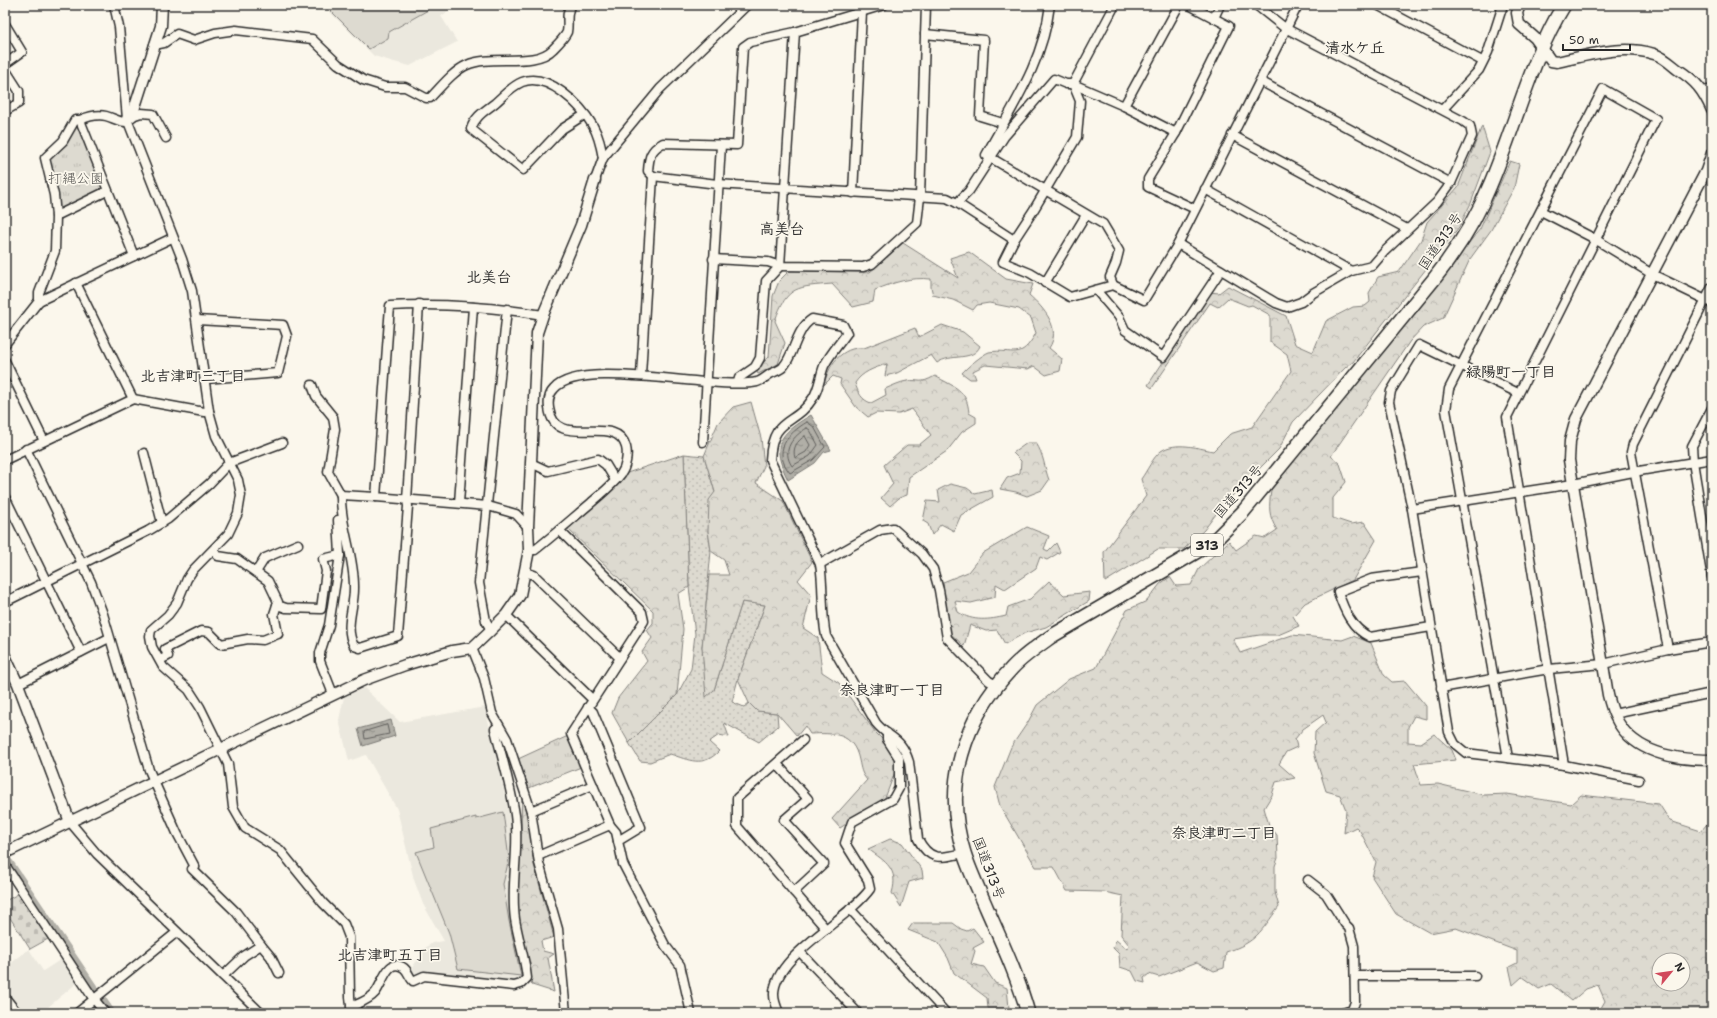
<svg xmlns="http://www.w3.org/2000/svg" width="1717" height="1018" font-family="'Shantell Sans','Klee One',sans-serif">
<defs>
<pattern id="grass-dots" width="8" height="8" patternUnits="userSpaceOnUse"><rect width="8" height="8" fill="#dddad0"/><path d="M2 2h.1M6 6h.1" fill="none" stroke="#bebbb3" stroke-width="1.8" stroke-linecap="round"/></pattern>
<pattern id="forest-crowns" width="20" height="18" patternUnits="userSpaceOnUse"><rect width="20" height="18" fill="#dddad0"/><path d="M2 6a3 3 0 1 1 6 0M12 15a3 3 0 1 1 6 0" fill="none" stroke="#bebbb3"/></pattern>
<pattern id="cemetery-stones" width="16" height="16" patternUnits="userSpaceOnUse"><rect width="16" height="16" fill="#dddad0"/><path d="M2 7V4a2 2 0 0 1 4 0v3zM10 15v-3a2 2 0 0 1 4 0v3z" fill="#bebbb3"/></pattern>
<pattern id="park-tufts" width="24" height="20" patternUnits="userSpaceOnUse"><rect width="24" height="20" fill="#dddad0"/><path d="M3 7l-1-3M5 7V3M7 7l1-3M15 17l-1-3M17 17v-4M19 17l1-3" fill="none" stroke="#bebbb3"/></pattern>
<pattern id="water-ripples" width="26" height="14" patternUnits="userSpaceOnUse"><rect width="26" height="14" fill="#b1afa7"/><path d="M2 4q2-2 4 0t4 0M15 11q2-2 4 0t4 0" fill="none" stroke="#908f88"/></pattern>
</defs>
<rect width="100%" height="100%" fill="#fbf7ec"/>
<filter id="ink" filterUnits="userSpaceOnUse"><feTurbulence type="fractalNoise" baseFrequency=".025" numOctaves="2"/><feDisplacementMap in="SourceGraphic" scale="8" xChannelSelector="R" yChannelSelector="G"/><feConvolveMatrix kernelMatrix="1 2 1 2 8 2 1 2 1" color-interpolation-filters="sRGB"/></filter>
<g filter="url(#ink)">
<!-- built -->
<g fill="#ebe8de">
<polygon points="323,5 459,5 441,16 457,42 410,66 394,62 374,56"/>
<polygon points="364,688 400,722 485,707 512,825 513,861 510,880 512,922 525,976 516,983 415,978 410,971 424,949 432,943 444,941 423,904 414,880 397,809 366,755 349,761 339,720 344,697"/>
<polygon points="29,949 43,971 63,958 78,982 41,1013 21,1013 5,993 5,968"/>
</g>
<!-- grass -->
<path fill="url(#grass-dots)" stroke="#84827e" d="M684,454L704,456L715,492L708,531L711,551L702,647L714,690L742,602L765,605L738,679L732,702L744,707L749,703L757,711L777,713L778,726L759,742L724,723L729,737L719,735L709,742L719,751C703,768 689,760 670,754L650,762L640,761L629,743L677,695L691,669L695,634L689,587Z"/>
<!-- forest -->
<g fill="url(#forest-crowns)" stroke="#84827e" fill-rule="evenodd">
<path d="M1482,126L1490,152L1471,203L1459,227L1353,362L1346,367L1293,422L1279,449L1222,506L1204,530L1184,549H1158L1105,582L1104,552L1146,496L1141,479C1147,471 1153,457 1161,451C1176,441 1198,448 1213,451L1230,434L1252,427L1291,371L1287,354L1270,342V315L1252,305L1248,306L1228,298L1218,307L1210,303L1152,388L1148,385L1209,292L1219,293L1228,286L1286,316L1295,344L1313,352L1326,321L1353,307L1365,306L1370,302L1369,293L1378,277L1399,272L1421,240L1427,222L1458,187Z"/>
<path d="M1510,161L1519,164L1514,188L1491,230L1470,259L1443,318L1423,327L1410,341L1331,456L1340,464L1346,482L1333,498V518L1351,524L1364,522L1376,540L1353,580L1305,603L1293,616L1299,626L1278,635H1260L1233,639L1240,653L1292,635L1342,640L1353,636L1371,643L1384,675L1392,682L1405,681L1426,706V719L1414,716L1408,727V742L1421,743L1434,734L1452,750L1456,760L1414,764L1421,785L1438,784L1484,795L1507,794L1571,804L1581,795L1659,804L1670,821L1701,831L1712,818V1013H1598L1605,1001L1598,985L1586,989L1572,1001L1551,984L1539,989L1522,977L1513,985L1509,967L1517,963V951L1456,928L1430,933L1396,914L1372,877L1376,862L1360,831L1356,827L1344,833L1346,810L1340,795L1326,791L1314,753L1315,732L1326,722L1323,715L1303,729L1295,739L1297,747L1286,752L1279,764L1295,778L1276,782L1272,795L1264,808L1269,825L1277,835L1278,858L1275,866V892L1279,907C1260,932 1257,942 1226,952L1224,968L1214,971L1197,962L1159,977L1149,974L1144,978L1145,983L1137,981L1132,971L1120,967L1119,954L1113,948L1116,940L1127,949L1129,945L1121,935L1123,896L1104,892L1067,891L1054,867H1036L1000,806L995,787L1011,747L1028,722L1037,705L1069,679L1096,668L1127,610L1147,601L1160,584L1170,577L1176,586L1191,585L1199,569L1229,541L1236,550L1256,536L1265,538L1277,530C1268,515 1269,508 1271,490L1480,229ZM1659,960H1683V984H1659Z"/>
<path d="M903,243L958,278L950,258L969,252L1006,279L1033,284L1029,295C1044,308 1062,329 1049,348L1062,359L1060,371L1046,375L1034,366L1028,369L985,365L973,371L976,379H970L962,373C966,368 983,354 989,352C1014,348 1020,362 1036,333L1031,318L1019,309L989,303L977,305L973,310L953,300L933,295L931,287V279C910,277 895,282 875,290L873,302L853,307L832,284C798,287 787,285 775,321L785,343L778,364L758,374L756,370L769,357L773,296L779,281L789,271L870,272Z"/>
<path d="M942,325L963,332L980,346C973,362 951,353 937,363L931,355L897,373L885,376L887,364C874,368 862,372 855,383C858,393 862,400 871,403L886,395L885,389C892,386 900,382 907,381C921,379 919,385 935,376C954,387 967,389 969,413L976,417V423L962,432L947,451L909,477L907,495L899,498L890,506L881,498L893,484L884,465L907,445H919L931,435L912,409L899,414L876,413L868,417L856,407L840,384L841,379L833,376L824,385C828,366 841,346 864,348L915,328L919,337Z"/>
<path d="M751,402L761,438L764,466L756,483L783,501L812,562L798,580L811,595L803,628L818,638L822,672L839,683L876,733L886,743L895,761V772L885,798L840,828L832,819L867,780C861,773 861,769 859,760C853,732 834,733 810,734L805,726L797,736L777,713L757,711L749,703L738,679L765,605L742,602L714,690L706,697L702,647L709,575H729L724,560L711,551L708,531L709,500L715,492L704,456L718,423L733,407Z"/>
<path d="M1027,443H1036C1044,455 1044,467 1049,480L1042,490L1027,496L1016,492L1000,489L1007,478L1020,473L1021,461L1013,453Z"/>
<polygon points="684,454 689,587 678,594 683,629 677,695 629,743 612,713 618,698 647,661 642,652 652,638 647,630 653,623 653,611 568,529 627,473"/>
<polygon points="950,484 967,488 975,494 992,490 993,497 961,515 954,531 941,524 932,535 928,524 923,521 927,501 940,502 938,490"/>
<path d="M1027,527L1049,536L1044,549L1048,551L1056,543L1060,552L1047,560L1040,557L1036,568L1005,589L996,584L995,597L971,603L955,601L958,612C973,622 989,620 1006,616L1008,607L1030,599L1049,581L1064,595L1090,592L1089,601L1046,627L1025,633L1005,644L997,630L986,631L970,625L964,646L950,633L943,582L968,572L983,553Z"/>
<polygon points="522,793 529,814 534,865 554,937 541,941 543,951 554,954 548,958 554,992 532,985 518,920 517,863 520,861"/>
<path d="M890,839L902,843L922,870L923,878L909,882L901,907L892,893C899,869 886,862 868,849Z"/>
<polygon points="913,923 953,923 961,929 967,931 973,928 984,942 973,948 975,951 971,964 984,967 995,983 1007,988 1009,1008 988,1008 987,998 954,973 948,958 938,942 908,930"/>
</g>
<!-- cemetery -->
<polygon fill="url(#cemetery-stones)" stroke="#84827e" points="18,894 48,939 30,949 5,910 5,901"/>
<!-- park -->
<g fill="url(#park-tufts)" stroke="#84827e">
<polygon points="76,125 79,126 104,188 61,211 58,208 49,163 50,158"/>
<polygon points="568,736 581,767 529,788 518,759"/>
</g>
<!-- garden -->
<g fill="#dddad0" stroke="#84827e">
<polygon points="325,5 425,5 428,10 389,32 388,38 369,49"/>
<polygon points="503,812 509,859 503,884 509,921 521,976 458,969 449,933 416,852 434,847 431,829 476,817 476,819"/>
</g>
<!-- water -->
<g fill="url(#water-ripples)" stroke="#7b7a75">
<path d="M811,415L831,450L824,452L815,463L788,480C770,444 779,434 811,415Z"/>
<polygon points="391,720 395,736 363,746 358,729"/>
</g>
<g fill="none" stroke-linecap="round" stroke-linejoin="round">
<!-- shore -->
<g stroke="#61605d" stroke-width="1">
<path d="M807,422L814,427L825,447L813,460L790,473C772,451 787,434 807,422Z"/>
<path d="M807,428L810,430L818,445L810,456L792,466C781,450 793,436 807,428Z"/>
<path d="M805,436L810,445L806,452L795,458C792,448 797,441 805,436Z"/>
<polygon points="387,725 389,734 365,739 364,732"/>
</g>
<!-- canal -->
<g stroke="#b1afa7" stroke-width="9">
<polyline points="9,863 96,992"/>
<polyline points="102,1000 111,1013"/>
</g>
<!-- minor casing -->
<g stroke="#2b2b2b" stroke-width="11">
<g id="minor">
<polyline points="114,5 119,27 127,119 182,259 192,291 209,411 216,436 238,480 241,495 238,513 228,534 193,570 187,579 177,603 168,615 151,630 150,636 152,647 163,667 189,690 200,707 228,764 233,807 245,828 280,850 323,903 344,924 349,937 350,997 352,1013"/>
<path d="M884,5L795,32L750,42L743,47L737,145L663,143C650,150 649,157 648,171L653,176L717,184L947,198L957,203L969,191L1004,137L1054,79L1066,84H1073L1124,106L1176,133L1148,179V187L1195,209"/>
<path d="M1050,5C1043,63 1013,105 986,155L1103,224L1119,251L1116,263L1110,277L1113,285"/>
<polyline points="1115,5 1073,84 1080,101 1077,137 1033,211 1014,240 1003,262 1030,273 1070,297 1113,285 1144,300 1178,244 1298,5"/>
<polyline points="1377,5 1482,61"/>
<polyline points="1214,18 1220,5"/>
<polyline points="5,24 22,52 5,64"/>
<polyline points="925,34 984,40 980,116 1003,123"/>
<path d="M154,45L164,43L177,34L194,40L215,33L236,30L312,39L338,64L363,80L385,87H405L426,98H430C441,87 452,72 467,65C491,54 535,68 553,49C557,45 565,37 567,32C569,22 565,14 571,5"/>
<polyline points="5,69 19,91 19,103 5,111"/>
<polyline points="1260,81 1451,183"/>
<polyline points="1704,91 1712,89"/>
<polyline points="1124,106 1179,5"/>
<polyline points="1443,109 1479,70 1488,52 1503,5"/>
<path d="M584,115L562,129L523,170L471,129C475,116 485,111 495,103C504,95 512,86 522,82C548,72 581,105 593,126C599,136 601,147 603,158"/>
<polyline points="132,116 141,113 153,114 166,138"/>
<path d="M80,120C87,117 98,114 106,116C114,118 120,123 128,122"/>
<polyline points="1176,133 1229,26 1189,5"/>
<polyline points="1232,135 1407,229"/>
<polyline points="595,180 603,158 660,89 747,5"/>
<polyline points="1205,189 1351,271"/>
<polyline points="853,193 862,12"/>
<polyline points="957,203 1014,240"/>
<polyline points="1541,211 1595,239 1652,274 1712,303"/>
<polyline points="56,216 107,191"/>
<polyline points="1178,244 1276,303 1287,307 1301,302 1313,293 1351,271 1372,266 1385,251 1437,202 1451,183 1472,136 1470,126 1463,121 1285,28 1256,5"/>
<polyline points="713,259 768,262 780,266 863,267 872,264 917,223 920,197 926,5"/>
<polyline points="76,283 133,399"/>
<polyline points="1045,283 1086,215"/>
<polyline points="1096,290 1119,317 1125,330 1163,357 1221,270"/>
<polyline points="39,301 39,293 55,251 56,216 54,195 45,158 63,141 75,120 80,120 134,256"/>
<polyline points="197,320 283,325 287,336 278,373 205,379"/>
<polyline points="5,344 39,301 172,238"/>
<polyline points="5,361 44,441"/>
<polyline points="641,375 653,176"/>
<polyline points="738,382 739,378 755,367 760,358 766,281 780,266 795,32"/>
<polyline points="312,385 316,396 333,417 335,429 328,472 341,495 376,497"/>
<polyline points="1518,393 1419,345 1391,391 1389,402 1412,509 1449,732 1455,744 1466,753 1564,765 1639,780"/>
<polyline points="1712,408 1692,446 1693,462 1712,577"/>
<polyline points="703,442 721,145"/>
<polyline points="26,449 91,582 103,614 149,770 177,833 195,867 192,869 236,912 261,945"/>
<polyline points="144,453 162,523"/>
<polyline points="5,460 133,399 204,412 209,411"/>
<polyline points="531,463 548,471 598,459 606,465 615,480"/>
<path d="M341,495C340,527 355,557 354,589C354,609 344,627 354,646L360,648L398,636L408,506L407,500L419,304"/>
<polyline points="5,497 81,652"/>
<polyline points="459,503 473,307"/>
<polyline points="1412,509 1573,484 1633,472 1712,459"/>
<path d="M528,527L516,514L488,506L376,497L390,306C441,303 493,307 543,315"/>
<path d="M529,550H535C554,535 572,519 591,503C601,494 613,485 621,474C626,467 628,455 626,447C616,411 555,453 549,408C548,401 549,394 554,389C581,357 715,391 757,382C761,381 766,377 770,374C774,372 780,370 783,367C795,354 795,330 812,319L843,325L847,333C840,343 830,354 824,366C820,376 819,389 813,398C795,427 772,415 770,460L820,564C824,588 821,612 826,636L876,723C890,740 901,736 909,762L918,839C930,862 941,858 963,853"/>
<polyline points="820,564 880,530 893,528 922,554 933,569 939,590 947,638 989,681 997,685"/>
<polyline points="256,572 265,558 298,544"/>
<polyline points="525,572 534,575 620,658"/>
<path d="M1422,572L1371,579L1338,592C1344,610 1352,629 1370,637L1431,627"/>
<polyline points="5,602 148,531 168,519 209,484 229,463 282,443"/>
<polyline points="277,605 286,608 321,609 326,571 323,559 340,555"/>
<polyline points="506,615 592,699"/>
<polyline points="491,630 486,621 479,583 507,309"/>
<polyline points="472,648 484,678 492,713 507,739 531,811 539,863 558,929 566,1013"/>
<polyline points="1668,649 1631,452 1633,444 1712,287"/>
<polyline points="160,660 168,656 165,649 201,631 209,632 221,644 248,639 263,640 278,634 274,614 278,602 268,581 237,559 218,556 213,551"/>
<polyline points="18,684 109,638"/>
<polyline points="1441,688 1549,669 1603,664 1668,649 1712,642"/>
<polyline points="333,694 320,661 320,653 329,625 340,555 338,520 341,520"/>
<polyline points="588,707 593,712 641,827 618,841 623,864 665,945 680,965 691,1013"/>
<polyline points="1614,714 1712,693"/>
<polyline points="803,740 737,798 737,826 826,929"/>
<polyline points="1508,758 1446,410 1449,389 1603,89 1656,119 1507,417 1564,765"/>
<polyline points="777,764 808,799 784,820 824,864 794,892"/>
<polyline points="531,811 593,785"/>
<polyline points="70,822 97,854 261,1013"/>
<polyline points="610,825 616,832 618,841"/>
<polyline points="538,856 610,825 571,734 644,621 642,612 559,530"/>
<polyline points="5,865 91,995 105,1013"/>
<polyline points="1308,880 1326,894 1345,924 1349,928 1354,946 1355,1002 1352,1010 1343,1013"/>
<polyline points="850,909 946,1013"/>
<polyline points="800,952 858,1013"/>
<polyline points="223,976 244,956 261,945 271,957 279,973"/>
<polyline points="1355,976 1475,976"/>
<path d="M351,1007C360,1003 369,1000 375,993C383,984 387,956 404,968C408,971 409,977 413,981L424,976L514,986L521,984L527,978C525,958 518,939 515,919C510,884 520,850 515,815C511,787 502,758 495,729L499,726"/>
<polyline points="77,1013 177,932"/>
<path d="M779,1013C777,1008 774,1001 774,995C773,956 848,920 870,889L868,880L845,843L852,822L893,799L899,788V758L887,739V733"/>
</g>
</g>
<!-- tertiary casing -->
<g stroke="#2b2b2b" stroke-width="13">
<g id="tertiary">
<path d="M1520,5L1517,13L1519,24L1535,38L1551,61L1557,62C1589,55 1622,44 1654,54C1662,56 1671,64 1677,69C1696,81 1703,90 1712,110"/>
<polyline points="127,119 132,116 161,26 162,5"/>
<path d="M1712,153L1706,171L1576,419L1570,441L1569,460L1608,695C1610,703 1612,711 1616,718C1633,754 1677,760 1712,760"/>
<polyline points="5,656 18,684 70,822"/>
<polyline points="5,853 364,680 405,665 452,651 472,648 491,630 506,615 520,595 529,550 528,527 537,333 543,315 581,225 595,180"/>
<polyline points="5,999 16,1013"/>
</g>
</g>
<!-- trunk casing -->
<g stroke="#2b2b2b" stroke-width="16">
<path id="trunk" d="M1028,1013C1018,977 1002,943 987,909C979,890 970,872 964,853C942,785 964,719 1012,668C1023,656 1038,646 1052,636L1201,549L1218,537L1243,512L1434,279C1457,250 1476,220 1490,185C1515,127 1531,58 1564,5"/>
</g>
<!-- minor -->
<use href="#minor" stroke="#fbf7ec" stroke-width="8"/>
<!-- tertiary -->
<use href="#tertiary" stroke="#fbf7ec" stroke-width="10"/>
<!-- trunk -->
<use href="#trunk" stroke="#fbf7ec" stroke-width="13"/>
</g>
</g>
<g text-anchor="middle" stroke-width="3.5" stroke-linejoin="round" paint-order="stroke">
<!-- shield labels -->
<rect fill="#fbf7ec" stroke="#696865" stroke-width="1" x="1191" y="534" width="32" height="22" rx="3"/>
<g font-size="13" font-weight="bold" fill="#2b2b2b">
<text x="1207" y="550">313</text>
</g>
<!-- park labels -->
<g font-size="14" fill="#585754" stroke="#fbf7ec">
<text x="76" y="183">打縄公園</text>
</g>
<!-- street labels -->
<g font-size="14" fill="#2b2b2b" stroke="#fbf7ec">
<text transform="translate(1440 241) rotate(-56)" y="5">国道313号</text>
<text transform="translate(1238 491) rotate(-49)" y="5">国道313号</text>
<text transform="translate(989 868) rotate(69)" y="5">国道313号</text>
</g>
<!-- neighbourhood labels -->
<g font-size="15" font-weight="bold" fill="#2b2b2b" stroke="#fbf7ec">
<text x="1355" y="53">清水ケ丘</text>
<text x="782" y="234">高美台</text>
<text x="489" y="282">北美台</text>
<text x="1511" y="377">緑陽町一丁目</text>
<text x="193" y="381">北吉津町三丁目</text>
<text x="892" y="695">奈良津町一丁目</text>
<text x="1224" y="838">奈良津町二丁目</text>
<text x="390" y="960">北吉津町五丁目</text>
</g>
</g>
<!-- margin -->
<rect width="1717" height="1018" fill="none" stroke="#fbf7ec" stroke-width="20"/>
<rect x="10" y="10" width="1697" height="998" fill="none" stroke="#2b2b2b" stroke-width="1.5" filter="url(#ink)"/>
<!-- north arrow -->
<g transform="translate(1671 972) rotate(61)"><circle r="19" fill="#fbf7ec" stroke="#a8a59f"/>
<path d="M0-3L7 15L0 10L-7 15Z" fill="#d1495b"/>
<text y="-6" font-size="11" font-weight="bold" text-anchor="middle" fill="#2b2b2b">N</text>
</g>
<!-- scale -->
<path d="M1563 44v6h67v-6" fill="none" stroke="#2b2b2b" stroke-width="2"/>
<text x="1569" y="44" font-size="12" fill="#2b2b2b" stroke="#fbf7ec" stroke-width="3" paint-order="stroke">50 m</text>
</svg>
